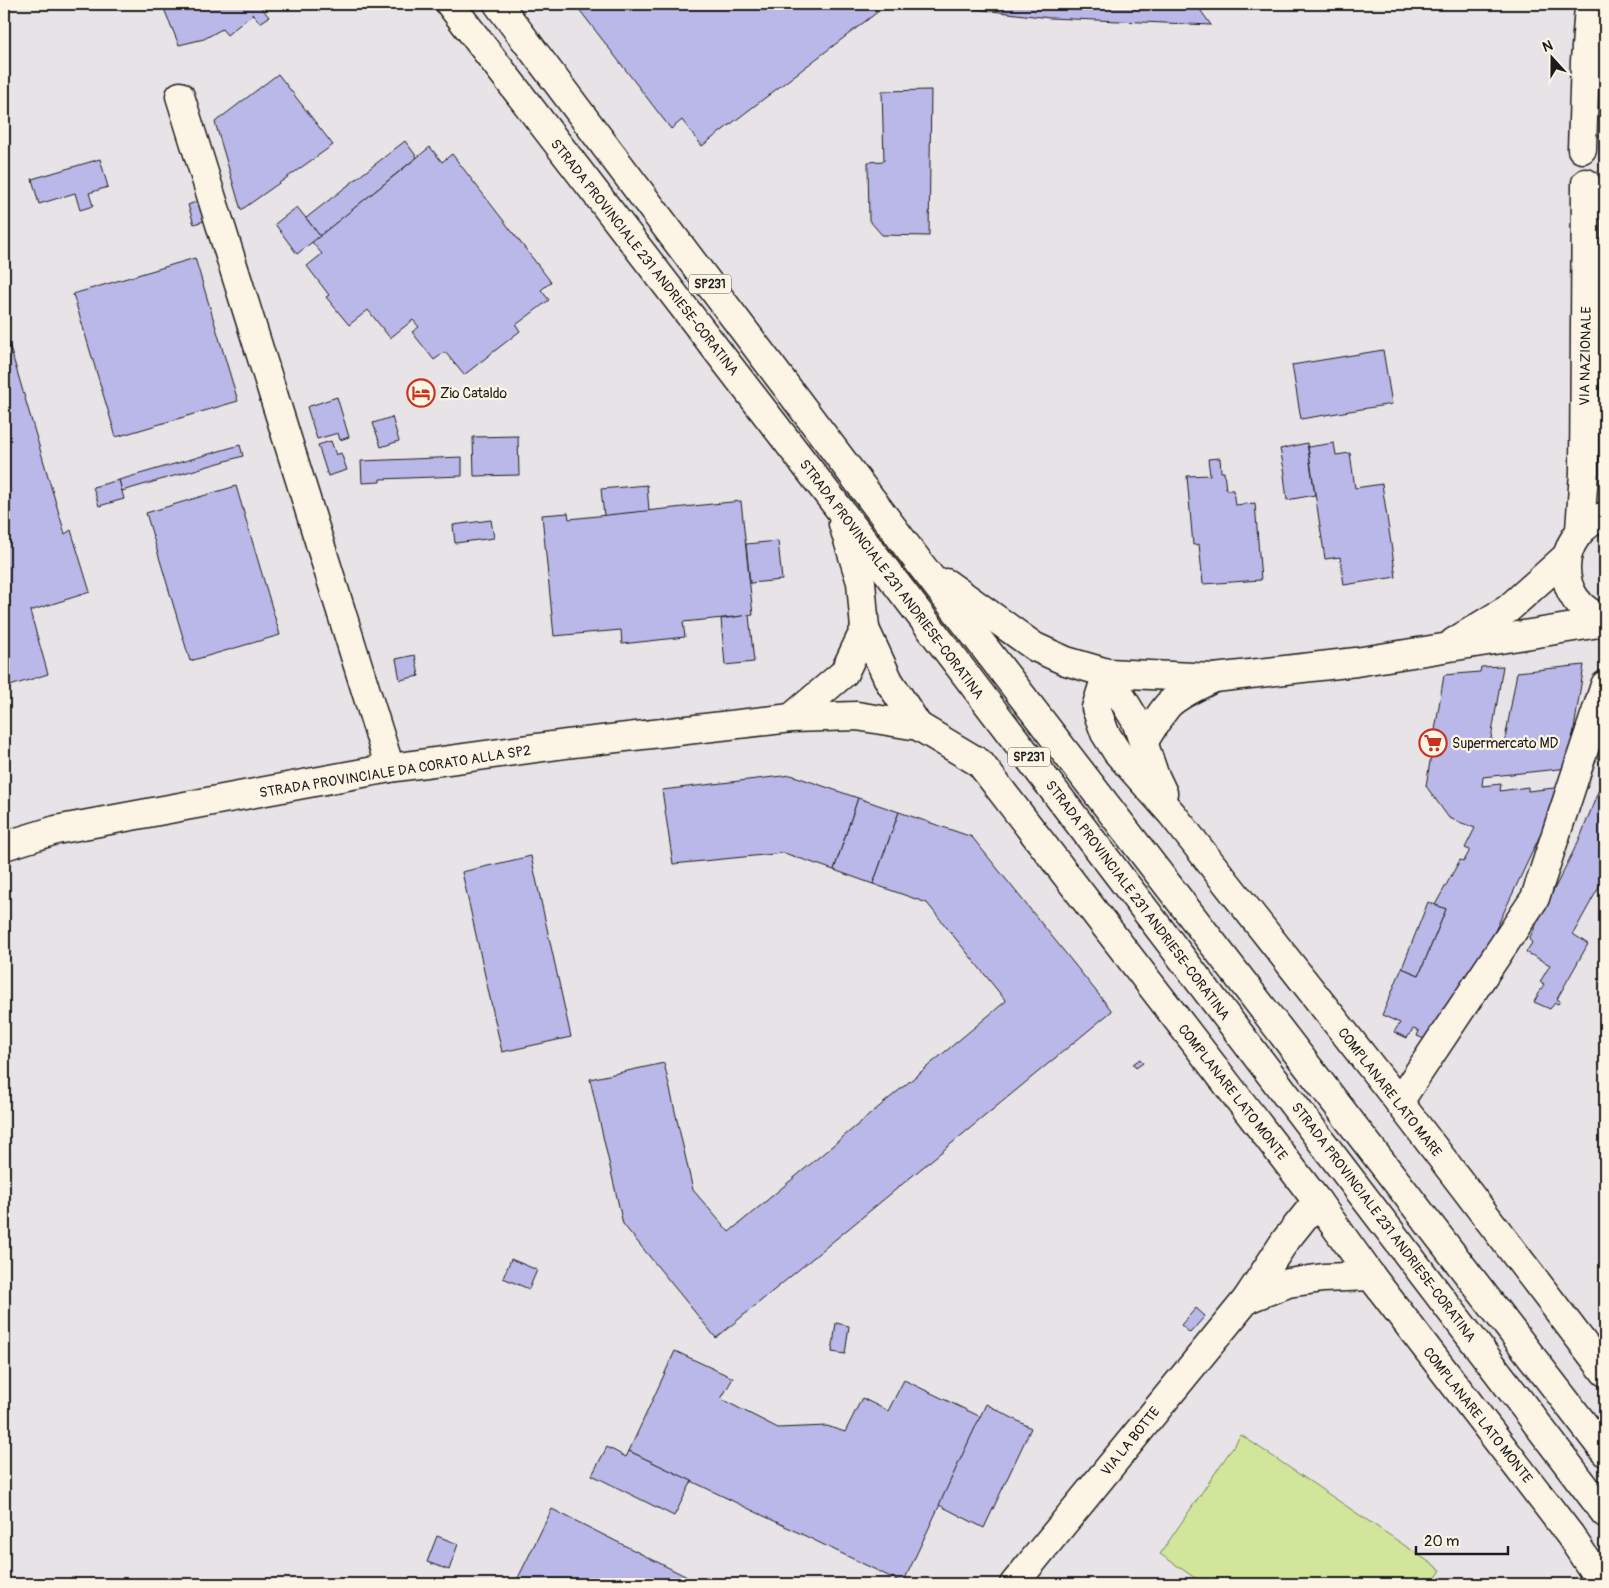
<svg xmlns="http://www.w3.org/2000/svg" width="1609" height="1588" font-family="Pangolin,sans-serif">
<rect width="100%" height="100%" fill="#e8e3e6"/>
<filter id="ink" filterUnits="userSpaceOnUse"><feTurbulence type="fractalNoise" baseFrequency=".02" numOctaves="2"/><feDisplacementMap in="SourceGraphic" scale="10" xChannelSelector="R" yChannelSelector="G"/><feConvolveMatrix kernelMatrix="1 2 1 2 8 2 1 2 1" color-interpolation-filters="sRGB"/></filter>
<g filter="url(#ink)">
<!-- green -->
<polygon fill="#d1e69b" stroke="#76815c" points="1241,1435 1441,1570 1432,1584 1204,1584 1160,1554"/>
<!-- building -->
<g fill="#bab8e9" stroke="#1c1c1c">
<polygon points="162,4 266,4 261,7 269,17 260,23 253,14 227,35 222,29 204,39 179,45"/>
<polygon points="575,4 888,4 702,146 682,120 671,129"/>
<polygon points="976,4 1196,4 1211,25 1050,18 975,9"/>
<polygon points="278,74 333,145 241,210 215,122"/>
<polygon points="931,90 929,236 882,235 869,220 868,162 884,161 882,91"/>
<polygon points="405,141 417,157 320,236 306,218"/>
<polygon points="430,147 442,162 452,154 551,282 541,290 549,300 516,325 520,331 464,375 445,352 434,360 412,332 419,327 413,320 390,338 368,310 349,325 326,297 329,295 307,266 322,254 312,242"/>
<polygon points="100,159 108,187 89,193 93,206 80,210 75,193 39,204 32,179"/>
<polygon points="198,201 204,221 194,224 188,205"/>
<polygon points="297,207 320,236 297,254 275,224"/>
<polygon points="195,258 238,401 116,437 73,294"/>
<polygon points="4,327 65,534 71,530 90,592 30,611 48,674 10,686 4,663"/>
<polygon points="1383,350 1392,404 1301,419 1292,365"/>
<polygon points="337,397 349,437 340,440 338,433 317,439 307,407"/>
<polygon points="392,417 399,441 381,447 373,423"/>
<polygon points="518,436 519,475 474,476 473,437"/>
<polygon points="331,441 336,455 341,453 347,470 328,476 318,445"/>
<polygon points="1307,443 1315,495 1287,500 1284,475 1285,474 1280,449"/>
<polygon points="1334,443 1336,455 1350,453 1355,488 1382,484 1396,577 1344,585 1340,557 1325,559 1308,447"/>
<polygon points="240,445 243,456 122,491 119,480"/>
<polygon points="462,457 462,476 380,479 380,482 362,483 361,461"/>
<polygon points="1220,458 1221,472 1224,472 1226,490 1233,490 1235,505 1255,503 1261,580 1203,584 1199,544 1193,545 1187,476 1210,475 1208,459"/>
<polygon points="119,480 124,499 99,506 93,487"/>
<polygon points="647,485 649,511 604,516 601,489"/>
<polygon points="236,486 280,635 190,661 146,513"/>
<polygon points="741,501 753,615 683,622 685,637 622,644 621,630 554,636 542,515 568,513 569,519"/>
<polygon points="491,520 494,538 455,543 453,525"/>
<polygon points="778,541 782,580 750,583 746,544"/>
<polygon points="749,615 754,662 725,665 721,619"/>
<polygon points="415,655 419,676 400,680 396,659"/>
<polygon points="1584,665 1568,768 1483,777 1482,786 1501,784 1500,791 1528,787 1528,791 1563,787 1493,935 1429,1041 1417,1036 1419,1031 1413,1029 1407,1038 1394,1032 1400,1023 1382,1015 1402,968 1419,975 1446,909 1435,905 1460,860 1464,861 1470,850 1465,848 1475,828 1449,818 1426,786 1444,675 1480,672 1481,667 1503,666 1491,739 1504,745 1517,672"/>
<polygon points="1605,774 1605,876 1573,934 1588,944 1557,999 1560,1001 1558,1004 1555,1003 1550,1009 1534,1002 1544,984 1540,982 1550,965 1526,952 1532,943 1529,939 1580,838"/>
<polygon points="791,775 858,798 834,870 784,853 673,864 662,790"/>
<polygon points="858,798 899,812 873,884 834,870"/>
<polygon points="899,812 972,837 1112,1011 716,1338 623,1224 590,1079 664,1063 693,1190 729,1232 1006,1001 927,903 873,884"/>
<polygon points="531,856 571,1037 502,1052 462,872"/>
<polygon points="1428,902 1446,909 1419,975 1402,968"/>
<polygon points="1140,1059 1143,1063 1136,1068 1133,1064"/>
<polygon points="511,1259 537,1270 529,1289 503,1278"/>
<polygon points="1196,1308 1205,1316 1190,1333 1181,1325"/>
<polygon points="836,1323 849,1326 845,1354 832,1352"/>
<polygon points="675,1351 733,1378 721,1399 778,1428 827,1426 845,1432 862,1398 888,1411 904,1380 981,1417 903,1583 629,1451"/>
<polygon points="986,1404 1031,1428 984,1528 939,1505"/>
<polygon points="607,1447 626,1457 629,1451 692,1481 674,1516 592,1475"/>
<polygon points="552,1509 701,1584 515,1584"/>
<polygon points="437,1536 458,1544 449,1570 427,1562"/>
</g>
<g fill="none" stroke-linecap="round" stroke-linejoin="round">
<!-- street casing -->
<g stroke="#1c1c1c" stroke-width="31">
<g id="street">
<polyline points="180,96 390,768"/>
<polyline points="1399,1102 1535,898 1605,685"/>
<polyline points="1247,1299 1288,1283 1323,1278 1371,1276"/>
<polyline points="1014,1584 1247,1299 1285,1241 1317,1201"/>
</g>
</g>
<!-- secondary casing -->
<g stroke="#1c1c1c" stroke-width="31">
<g id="secondary">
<polyline points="1595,35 1600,65 1605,75"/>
<polyline points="1582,149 1585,61 1589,6"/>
<path d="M1605,516C1554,532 1552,604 1605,619"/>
<polyline points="1580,530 1584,472 1586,183"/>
<polyline points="1454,642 1508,609 1567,556"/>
<polyline points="1107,673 1096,708 1105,733 1117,752 1172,814 1399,1102 1605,1372"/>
<polyline points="1107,673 1214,678 1356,662 1605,622"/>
<polyline points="1107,673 1136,721 1154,774 1163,793"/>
<path d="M1144,741C1152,729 1159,715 1169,704C1181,693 1200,685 1214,678"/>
<polyline points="4,846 56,830 390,768 566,744 791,718 857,716 918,726 980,763 1317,1201 1371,1276 1570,1535 1602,1584"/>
</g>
</g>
<!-- highway casing -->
<g stroke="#1c1c1c" stroke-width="31">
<g id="highway">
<polyline points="450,4 837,506 1605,1513"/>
<polyline points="498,4 921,565 1605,1452"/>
<polyline points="946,583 1035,647 1066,661 1107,673"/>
<polyline points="865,629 889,681 918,726"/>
<polyline points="791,718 844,673 865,629 861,582 843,524"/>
</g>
</g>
<!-- street -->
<use href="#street" stroke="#fcf5e5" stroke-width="28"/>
<!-- secondary -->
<use href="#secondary" stroke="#fcf5e5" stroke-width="28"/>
<!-- highway -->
<use href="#highway" stroke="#fcf5e5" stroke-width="28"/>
</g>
</g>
<!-- icons -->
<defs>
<g id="hotel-ring" transform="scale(1.4375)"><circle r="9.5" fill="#fcf5e5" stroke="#c8321e" stroke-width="1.5"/><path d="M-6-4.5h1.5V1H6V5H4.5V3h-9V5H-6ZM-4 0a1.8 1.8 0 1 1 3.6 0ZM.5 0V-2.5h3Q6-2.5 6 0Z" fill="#c8321e"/></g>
<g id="supermarket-ring" transform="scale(1.4375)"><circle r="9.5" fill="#fcf5e5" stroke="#c8321e" stroke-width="1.5"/><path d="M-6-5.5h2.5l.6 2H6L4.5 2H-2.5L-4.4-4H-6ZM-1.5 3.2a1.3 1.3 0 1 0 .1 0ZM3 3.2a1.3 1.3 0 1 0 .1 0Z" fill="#c8321e"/></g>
</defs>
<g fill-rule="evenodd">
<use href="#hotel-ring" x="421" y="393"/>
<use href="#supermarket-ring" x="1433" y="743"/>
</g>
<g text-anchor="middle" stroke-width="4.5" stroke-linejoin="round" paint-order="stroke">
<!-- shield labels -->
<g fill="#fcf5e5" stroke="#5f5d58" stroke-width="1">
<rect x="689" y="274.5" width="42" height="19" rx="4"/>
<rect x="1008" y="747.5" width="42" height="19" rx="4"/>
</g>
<g font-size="12" font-weight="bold" fill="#1c1c1c">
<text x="710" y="288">SP231</text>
<text x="1029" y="761">SP231</text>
</g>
<!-- street labels -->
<g font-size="14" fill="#1c1c1c" stroke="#fcf5e5">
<text transform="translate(645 257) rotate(52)" y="5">STRADA PROVINCIALE 231 ANDRIESE-CORATINA</text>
<text transform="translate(1585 356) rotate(-89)" y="5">VIA NAZIONALE</text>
<text transform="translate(892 579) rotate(53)" y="5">STRADA PROVINCIALE 231 ANDRIESE-CORATINA</text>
<text transform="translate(395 771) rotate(-9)" y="5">STRADA PROVINCIALE DA CORATO ALLA SP2</text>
<text transform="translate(1138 900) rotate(53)" y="5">STRADA PROVINCIALE 231 ANDRIESE-CORATINA</text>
<text transform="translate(1233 1092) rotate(52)" y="5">COMPLANARE LATO MONTE</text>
<text transform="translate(1390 1092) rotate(52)" y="5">COMPLANARE LATO MARE</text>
<text transform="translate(1384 1222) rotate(53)" y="5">STRADA PROVINCIALE 231 ANDRIESE-CORATINA</text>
<text transform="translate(1478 1415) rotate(52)" y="5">COMPLANARE LATO MONTE</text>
<text transform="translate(1130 1441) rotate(-51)" y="5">VIA LA BOTTE</text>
</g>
<!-- poi labels -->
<g font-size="14" fill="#1c1c1c" stroke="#fcf5e5" text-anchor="start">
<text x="440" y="398">Zio Cataldo</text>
<text x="1452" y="748">Supermercato MD</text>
</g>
</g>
<!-- margin -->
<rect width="1609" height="1588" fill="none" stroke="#fcf5e5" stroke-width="20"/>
<rect x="10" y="10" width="1589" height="1568" fill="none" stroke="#1c1c1c" stroke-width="2" filter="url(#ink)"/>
<!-- north arrow -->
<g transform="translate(1552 58) rotate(339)" stroke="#fcf5e5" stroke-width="4" paint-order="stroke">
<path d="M0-4L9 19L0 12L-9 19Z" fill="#1c1c1c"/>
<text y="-8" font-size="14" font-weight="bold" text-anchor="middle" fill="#1c1c1c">N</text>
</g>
<!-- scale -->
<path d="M1416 1546v8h92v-8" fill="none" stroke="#1c1c1c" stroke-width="2.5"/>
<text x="1424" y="1546" font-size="15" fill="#1c1c1c" stroke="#fcf5e5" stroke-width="4" paint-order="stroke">20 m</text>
</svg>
